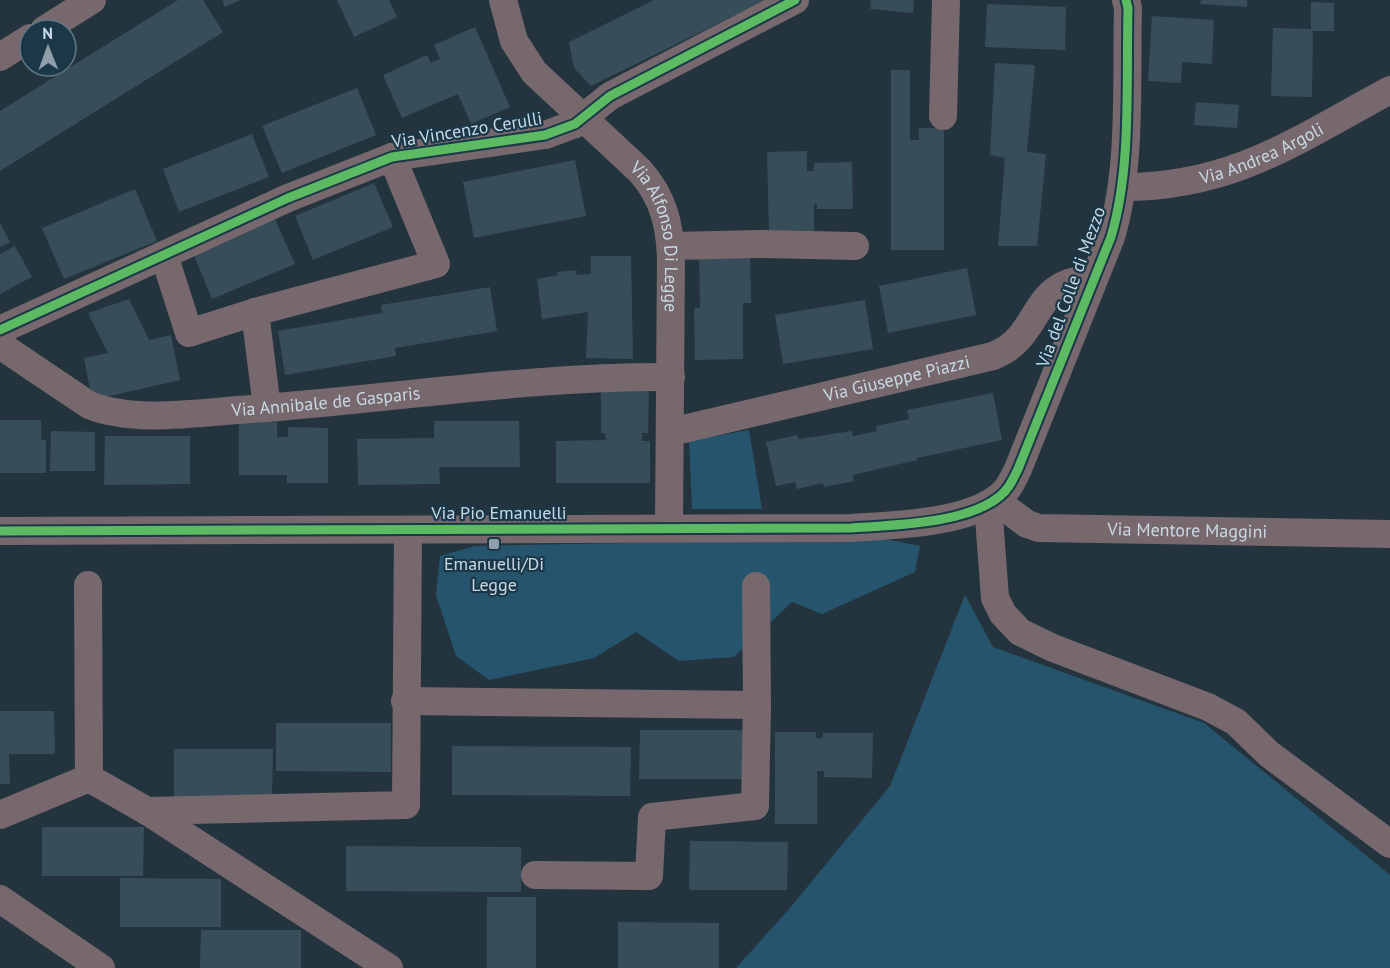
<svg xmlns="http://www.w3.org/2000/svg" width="1390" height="968" font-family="'PT Sans',sans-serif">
<rect width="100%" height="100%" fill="#24343e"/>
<!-- green -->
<g fill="#26546d">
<polygon points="749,430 762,509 692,509 689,441"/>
<polygon points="881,538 920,546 915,572 822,614 792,602 734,657 679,661 636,632 594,658 489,680 456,656 436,595 440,556 475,546"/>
<polygon points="965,595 993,647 1204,723 1390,875 1390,968 736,968 790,908 890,786"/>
</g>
<!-- building -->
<g fill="#374d5a">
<polygon points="178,0 203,0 223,32 0,171 0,111"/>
<polygon points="222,0 240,0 225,7"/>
<polygon points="337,0 389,0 397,17 354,37"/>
<polygon points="654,0 766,0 591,86 574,68 569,42"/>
<polygon points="871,0 914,0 913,13 870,9"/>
<polygon points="1201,0 1247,0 1247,7 1200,4"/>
<polygon points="1311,2 1334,3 1334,31 1313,31 1312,97 1271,96 1273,28 1311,29"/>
<polygon points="987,4 1066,7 1065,50 985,47"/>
<polygon points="1152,16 1214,20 1212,64 1182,62 1181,83 1148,81"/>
<polygon points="475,27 510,107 471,124 458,94 402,118 383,75 427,55 431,63 440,59 434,45"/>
<polygon points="995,63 1035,65 1027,152 1046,154 1037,246 998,246 1005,158 990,155"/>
<polygon points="891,70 910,70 910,140 919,140 919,128 944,128 944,250 891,250"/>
<polygon points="357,88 376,135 282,173 262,126"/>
<polygon points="1196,102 1239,105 1237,128 1194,125"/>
<polygon points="252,134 269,177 179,212 163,169"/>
<polygon points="807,151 807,171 814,171 814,163 852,162 853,209 817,209 817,204 814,204 814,231 769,232 767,152"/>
<polygon points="575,160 586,216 474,238 463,182"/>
<polygon points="374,183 393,227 313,260 295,216"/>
<polygon points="135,189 157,241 64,279 42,228"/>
<polygon points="275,219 295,264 212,299 193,253"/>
<polygon points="0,223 10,242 0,247"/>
<polygon points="15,246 32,277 0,294 0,254"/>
<polygon points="750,252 751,303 743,303 743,359 695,360 694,308 700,308 699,253"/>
<polygon points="591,256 631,256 633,359 586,358 588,312 542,319 537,279 558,275 557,272 577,270 576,275 591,274"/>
<polygon points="967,268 976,315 888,333 879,286"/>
<polygon points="490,287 497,331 395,348 396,356 285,375 278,331 382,313 381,305"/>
<polygon points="129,299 149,340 171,335 180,380 92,400 84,358 108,353 88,313"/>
<polygon points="865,300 873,349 783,364 775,315"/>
<polygon points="649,384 648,433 642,433 642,441 650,441 650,483 556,483 556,441 606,440 605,433 601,433 601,385"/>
<polygon points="993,393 1002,440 917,458 917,460 853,475 854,481 824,487 823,483 797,489 795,482 776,486 766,442 797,435 799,439 852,431 853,436 877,431 876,426 909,419 907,410"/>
<polygon points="0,420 41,420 41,440 46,440 46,473 0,473"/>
<polygon points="434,421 519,421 520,467 439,467 440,484 358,485 357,439 434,438"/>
<polygon points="239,422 277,422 277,437 288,437 288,427 328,428 328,483 287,483 287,475 239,475"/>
<polygon points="51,431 95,432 95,471 50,471"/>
<polygon points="105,436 190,436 190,484 104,485"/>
<polygon points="0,711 54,711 55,754 9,754 10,784 0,784"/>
<polygon points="276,723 391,723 391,772 276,771"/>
<polygon points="640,730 743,730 743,779 639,779"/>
<polygon points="775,732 816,732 816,738 823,738 823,733 873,733 872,778 824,777 824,771 817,771 817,824 775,824"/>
<polygon points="452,746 631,747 630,796 452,795"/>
<polygon points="174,749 273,749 272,798 174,798"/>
<polygon points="42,827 144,827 143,876 42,876"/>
<polygon points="690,841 788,842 787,890 689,890"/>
<polygon points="346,846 521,847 521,892 346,891"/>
<polygon points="120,878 221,879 221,927 120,927"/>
<rect x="487" y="897" width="49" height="71"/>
<polygon points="618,922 719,923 719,968 618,968"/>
<polygon points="201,930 301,930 301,968 200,968"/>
</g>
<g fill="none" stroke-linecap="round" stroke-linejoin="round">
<!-- minor -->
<g stroke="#76686d" stroke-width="28">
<path id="s1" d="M503,0L514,41L534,72L640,171C663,197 670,224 671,259L669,528"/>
<polyline points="44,30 92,0"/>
<polyline points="0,57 30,38"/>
<polyline points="943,116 946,0"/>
<path id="s2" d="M1123,187C1233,187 1297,140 1390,90"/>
<polyline points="671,246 759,244 855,246"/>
<polyline points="164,255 189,333 255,312 436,264 392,157"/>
<polyline points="255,312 267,408"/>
<polyline points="0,330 288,198 392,157 545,135 575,124 610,96 795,0"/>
<path id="s3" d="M0,345L89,405C136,424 201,412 251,409C391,399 530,376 671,377"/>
<path id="s4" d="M671,432L993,356C1034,341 1033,297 1066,284C1074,280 1085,280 1094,279"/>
<path id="s5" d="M995,500L1027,524L1039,528L1390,534"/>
<polyline points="988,504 995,598 1003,614 1020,632 1053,648 1208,707 1236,722 1269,754 1390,844"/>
<path d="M0,531L851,528C893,525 967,524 1000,496C1009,489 1013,479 1018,469L1111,237C1132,167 1126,81 1128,8L1126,0"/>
<polyline points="88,585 89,778 147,811 389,968"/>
<polyline points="405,701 757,705 756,586"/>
<polyline points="147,811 406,805 408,530"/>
<polyline points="0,815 89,778"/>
<polyline points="535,875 649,876 652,817 755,806 757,705"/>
<polyline points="0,899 101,968"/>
</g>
<!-- cycleway casing -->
<g stroke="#1a3848" stroke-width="13">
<g id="cycleway">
<polyline points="0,330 288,198 392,157 545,135 575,124 610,96 795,0"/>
<path d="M0,531L851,528C893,525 967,524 1000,496C1009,489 1013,479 1018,469L1111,237C1132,167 1126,81 1128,8L1126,0"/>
</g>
</g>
<!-- cycleway -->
<use href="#cycleway" stroke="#5cba63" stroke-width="9"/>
</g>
<!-- markers -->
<rect fill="#8f9faa" stroke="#1a3848" stroke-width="2" x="488" y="538" width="12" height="12" rx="3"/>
<g text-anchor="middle" stroke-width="4.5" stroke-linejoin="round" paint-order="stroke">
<!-- street labels -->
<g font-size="18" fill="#c9d9e4" stroke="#1a3848">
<text transform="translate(467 130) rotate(-9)" y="6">Via Vincenzo Cerulli</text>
<text dy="6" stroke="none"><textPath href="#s2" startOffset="144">Via Andrea Argoli</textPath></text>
<text dy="6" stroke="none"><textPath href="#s1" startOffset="294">Via Alfonso Di Legge</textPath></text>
<text transform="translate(1071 287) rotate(-70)" y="6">Via del Colle di Mezzo</text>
<text dy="6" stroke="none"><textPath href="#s4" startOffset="232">Via Giuseppe Piazzi</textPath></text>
<text dy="6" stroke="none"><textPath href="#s3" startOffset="346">Via Annibale de Gasparis</textPath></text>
<text x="499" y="519">Via Pio Emanuelli</text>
<text dy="6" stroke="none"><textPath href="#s5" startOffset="201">Via Mentore Maggini</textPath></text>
</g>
<!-- poi labels -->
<g font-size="18" fill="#c9d9e4" stroke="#1a3848">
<text x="494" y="570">Emanuelli/Di<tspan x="494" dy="21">Legge</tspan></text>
</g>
</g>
<!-- north arrow -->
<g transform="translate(48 48) rotate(359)"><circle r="28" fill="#1a3848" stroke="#607886" stroke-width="1.5"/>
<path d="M0-4.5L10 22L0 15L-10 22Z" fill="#8f9faa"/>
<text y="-9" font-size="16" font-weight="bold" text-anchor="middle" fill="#c9d9e4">N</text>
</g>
</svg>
